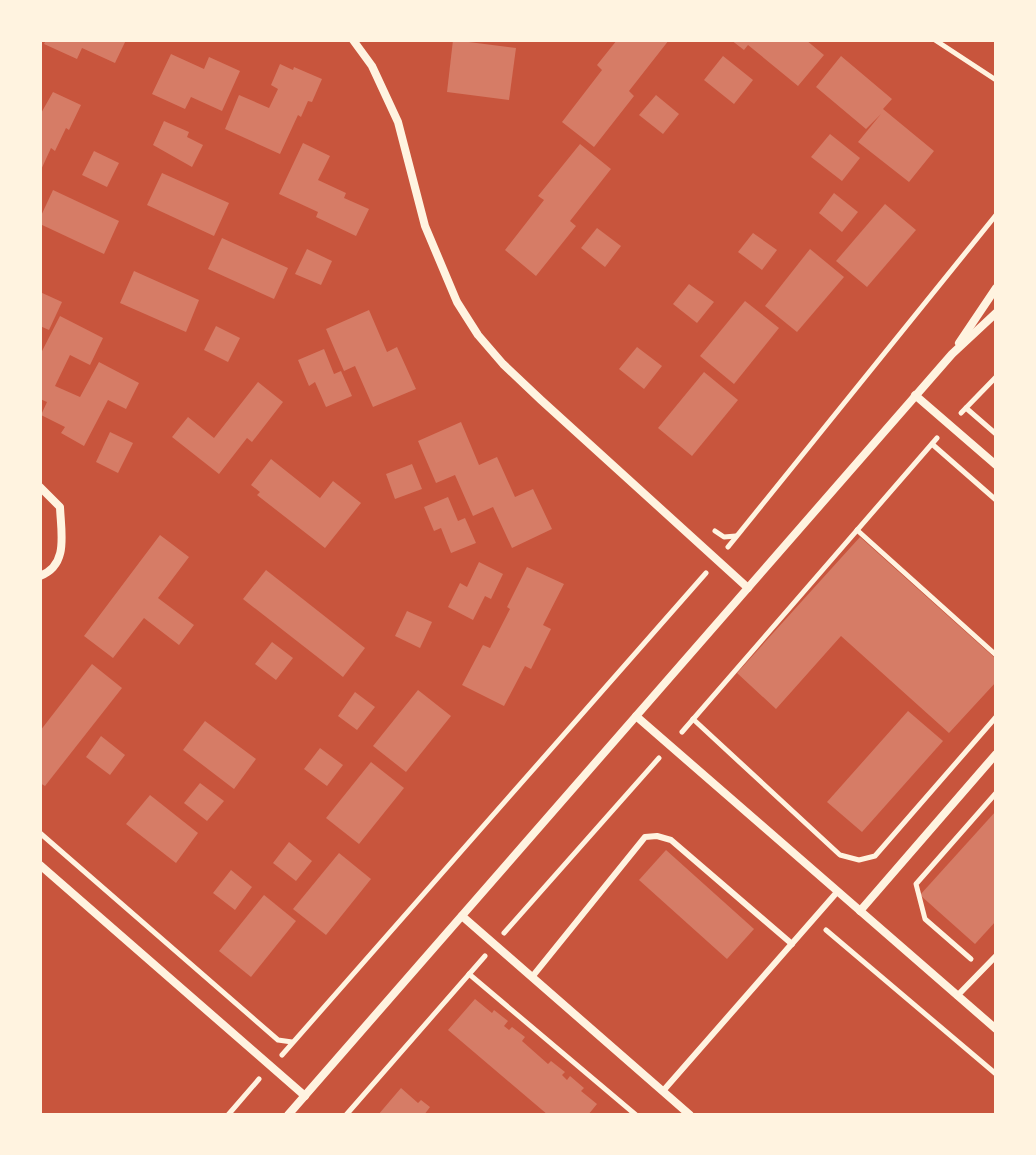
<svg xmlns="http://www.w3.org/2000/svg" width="1036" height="1155" font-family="Montserrat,sans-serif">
<rect width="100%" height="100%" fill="#c8553d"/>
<!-- building -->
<g fill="#d67c66">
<polygon points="46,40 126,40 115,63 82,48 77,59 44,44"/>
<polygon points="453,40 516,48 509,100 447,92"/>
<polygon points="617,40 669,40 629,91 634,96 594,147 562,122 602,70 597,65"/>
<polygon points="731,40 806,40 824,55 798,86 748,45 744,50"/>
<polygon points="171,54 204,69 209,57 240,71 222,111 191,97 185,109 152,94"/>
<polygon points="723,56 753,80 734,104 704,80"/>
<polygon points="841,56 892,99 883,109 934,151 909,182 858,142 881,114 866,129 816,87"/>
<polygon points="280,64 293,70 294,67 322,79 312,102 308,101 301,117 298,115 280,154 225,129 239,95 269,108 278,89 271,85"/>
<polygon points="53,92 81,105 69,130 66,128 55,151 51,148 40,172 40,115"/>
<polygon points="656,95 679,114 663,134 639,115"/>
<polygon points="164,121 189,132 187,137 203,145 192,167 153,145"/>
<polygon points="830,134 860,158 842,181 811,157"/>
<polygon points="303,143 330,156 318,180 346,193 344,198 369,209 356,236 316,217 318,212 279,194"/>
<polygon points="580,144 611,169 570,221 576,226 536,276 505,250 544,200 538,196"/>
<polygon points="94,151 119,163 107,187 82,175"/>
<polygon points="162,173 229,203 214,236 147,205"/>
<polygon points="53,190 119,221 104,254 40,224 40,218"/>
<polygon points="834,193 858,212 842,232 819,213"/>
<polygon points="885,204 916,230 867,287 836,261"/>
<polygon points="597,228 621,246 605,267 581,248"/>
<polygon points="753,233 777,250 762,270 738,252"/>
<polygon points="222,238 288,268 274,299 208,269"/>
<polygon points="307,249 332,261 321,285 295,274"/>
<polygon points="810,249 844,277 797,332 765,306"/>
<polygon points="134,271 199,300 186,332 120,303"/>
<polygon points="689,284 714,302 697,323 673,304"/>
<polygon points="40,292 62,302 49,330 40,326"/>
<polygon points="745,301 779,328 734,384 700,356"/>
<polygon points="369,310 387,352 397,347 416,389 373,407 355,366 344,371 326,329"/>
<polygon points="60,316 103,338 90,365 70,355 55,386 80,397 99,362 139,383 126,409 108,400 84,446 61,433 65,427 41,415 47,402 40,399 40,355"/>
<polygon points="216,326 240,338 228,362 204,350"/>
<polygon points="637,347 662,366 644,389 619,369"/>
<polygon points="324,349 334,374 341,371 352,396 326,407 315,382 309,386 298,360"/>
<polygon points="704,372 738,400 692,456 658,428"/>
<polygon points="258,382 283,402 252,442 247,438 219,474 172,437 188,417 214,438"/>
<polygon points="461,422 479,465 497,457 515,497 533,489 552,529 512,548 493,507 473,516 455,475 436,483 418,441"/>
<polygon points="110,432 133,443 118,473 96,462"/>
<polygon points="271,459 320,498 333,481 361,503 325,548 257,495 260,492 251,485"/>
<polygon points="412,464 422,489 395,499 386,474"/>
<polygon points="448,497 458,521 465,518 476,543 451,553 441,528 434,531 424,507"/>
<polygon points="160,535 189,557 158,598 194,625 179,645 144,618 113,658 84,636"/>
<polygon points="860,537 996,659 996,682 949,733 841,636 776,709 737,673"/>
<polygon points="479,562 503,574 491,599 485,596 473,620 448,607 460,583 467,587"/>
<polygon points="527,567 564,584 543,625 551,629 531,669 525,666 504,706 462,685 483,645 490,648 510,609 507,607"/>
<polygon points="266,570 365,648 343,677 243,599"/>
<polygon points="407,611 432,622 420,648 395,636"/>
<polygon points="272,642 293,658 276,680 255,664"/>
<polygon points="92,664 122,688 45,786 40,783 40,731"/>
<polygon points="418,690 451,716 406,772 373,746"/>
<polygon points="355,692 375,707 357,730 338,716"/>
<polygon points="908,711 943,741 862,832 827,802"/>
<polygon points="205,721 256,759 234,789 183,750"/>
<polygon points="101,736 125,755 110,775 86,757"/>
<polygon points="320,748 343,765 327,786 304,769"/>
<polygon points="371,762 404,788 359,844 326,818"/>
<polygon points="200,783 224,801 207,821 184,803"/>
<polygon points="150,795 198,833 176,863 126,824"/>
<polygon points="996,811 996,921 975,944 920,895"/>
<polygon points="289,842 312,861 296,881 273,863"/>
<polygon points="666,850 754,929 727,959 639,880"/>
<polygon points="339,853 371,879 326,935 293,909"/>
<polygon points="231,870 252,887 235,910 213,893"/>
<polygon points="264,895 296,921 251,977 219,951"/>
<polygon points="475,999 492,1013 494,1010 508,1021 504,1026 509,1030 512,1027 525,1037 522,1041 548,1064 551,1061 565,1072 562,1075 567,1080 570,1076 584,1088 581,1091 597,1104 588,1115 548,1115 448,1030"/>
<polygon points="401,1088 418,1103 421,1100 430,1107 424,1115 378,1115"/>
</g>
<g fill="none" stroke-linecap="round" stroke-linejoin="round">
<!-- path -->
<g stroke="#fff3e0" stroke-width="5">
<polyline points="935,40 996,80"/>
<polyline points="966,408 996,434"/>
<polyline points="961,413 996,377"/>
<polyline points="932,444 996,500"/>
<polyline points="857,530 996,655"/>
<polyline points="715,531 724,537 736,536"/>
<polyline points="728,547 996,215"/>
<polyline points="693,719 840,855 859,860 875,856 996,717"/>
<polyline points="682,732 937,438"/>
<polyline points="40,833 278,1040 292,1042"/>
<polyline points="826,930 996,1074"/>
<polyline points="504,933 659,758"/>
<polyline points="971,959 925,919 916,884 996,793"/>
<polyline points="469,974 636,1115"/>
<polyline points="282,1055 706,573"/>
<polyline points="228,1115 259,1079"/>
<polyline points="346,1115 485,956"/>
</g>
<!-- service -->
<g stroke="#fff3e0" stroke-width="6">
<polyline points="532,977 645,837 657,836 671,840 792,944"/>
<polyline points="957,996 996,956"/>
<polyline points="663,1091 838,891"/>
</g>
<!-- minor -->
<g stroke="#fff3e0" stroke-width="8">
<polyline points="353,40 372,66 398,122 425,226 457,302 478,335 503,364 541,400 748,588"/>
<polyline points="959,343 996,288"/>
<polyline points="915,395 996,465"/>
<path d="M40,487L60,507C61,533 69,565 40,576"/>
<polyline points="636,716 996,1029"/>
<polyline points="40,865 305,1096"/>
<polyline points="860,911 996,754"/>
<polyline points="462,916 690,1115"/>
<polyline points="288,1115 952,354 996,313"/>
</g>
</g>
<!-- border -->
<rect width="1036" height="1155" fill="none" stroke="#fff3e0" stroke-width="84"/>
</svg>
